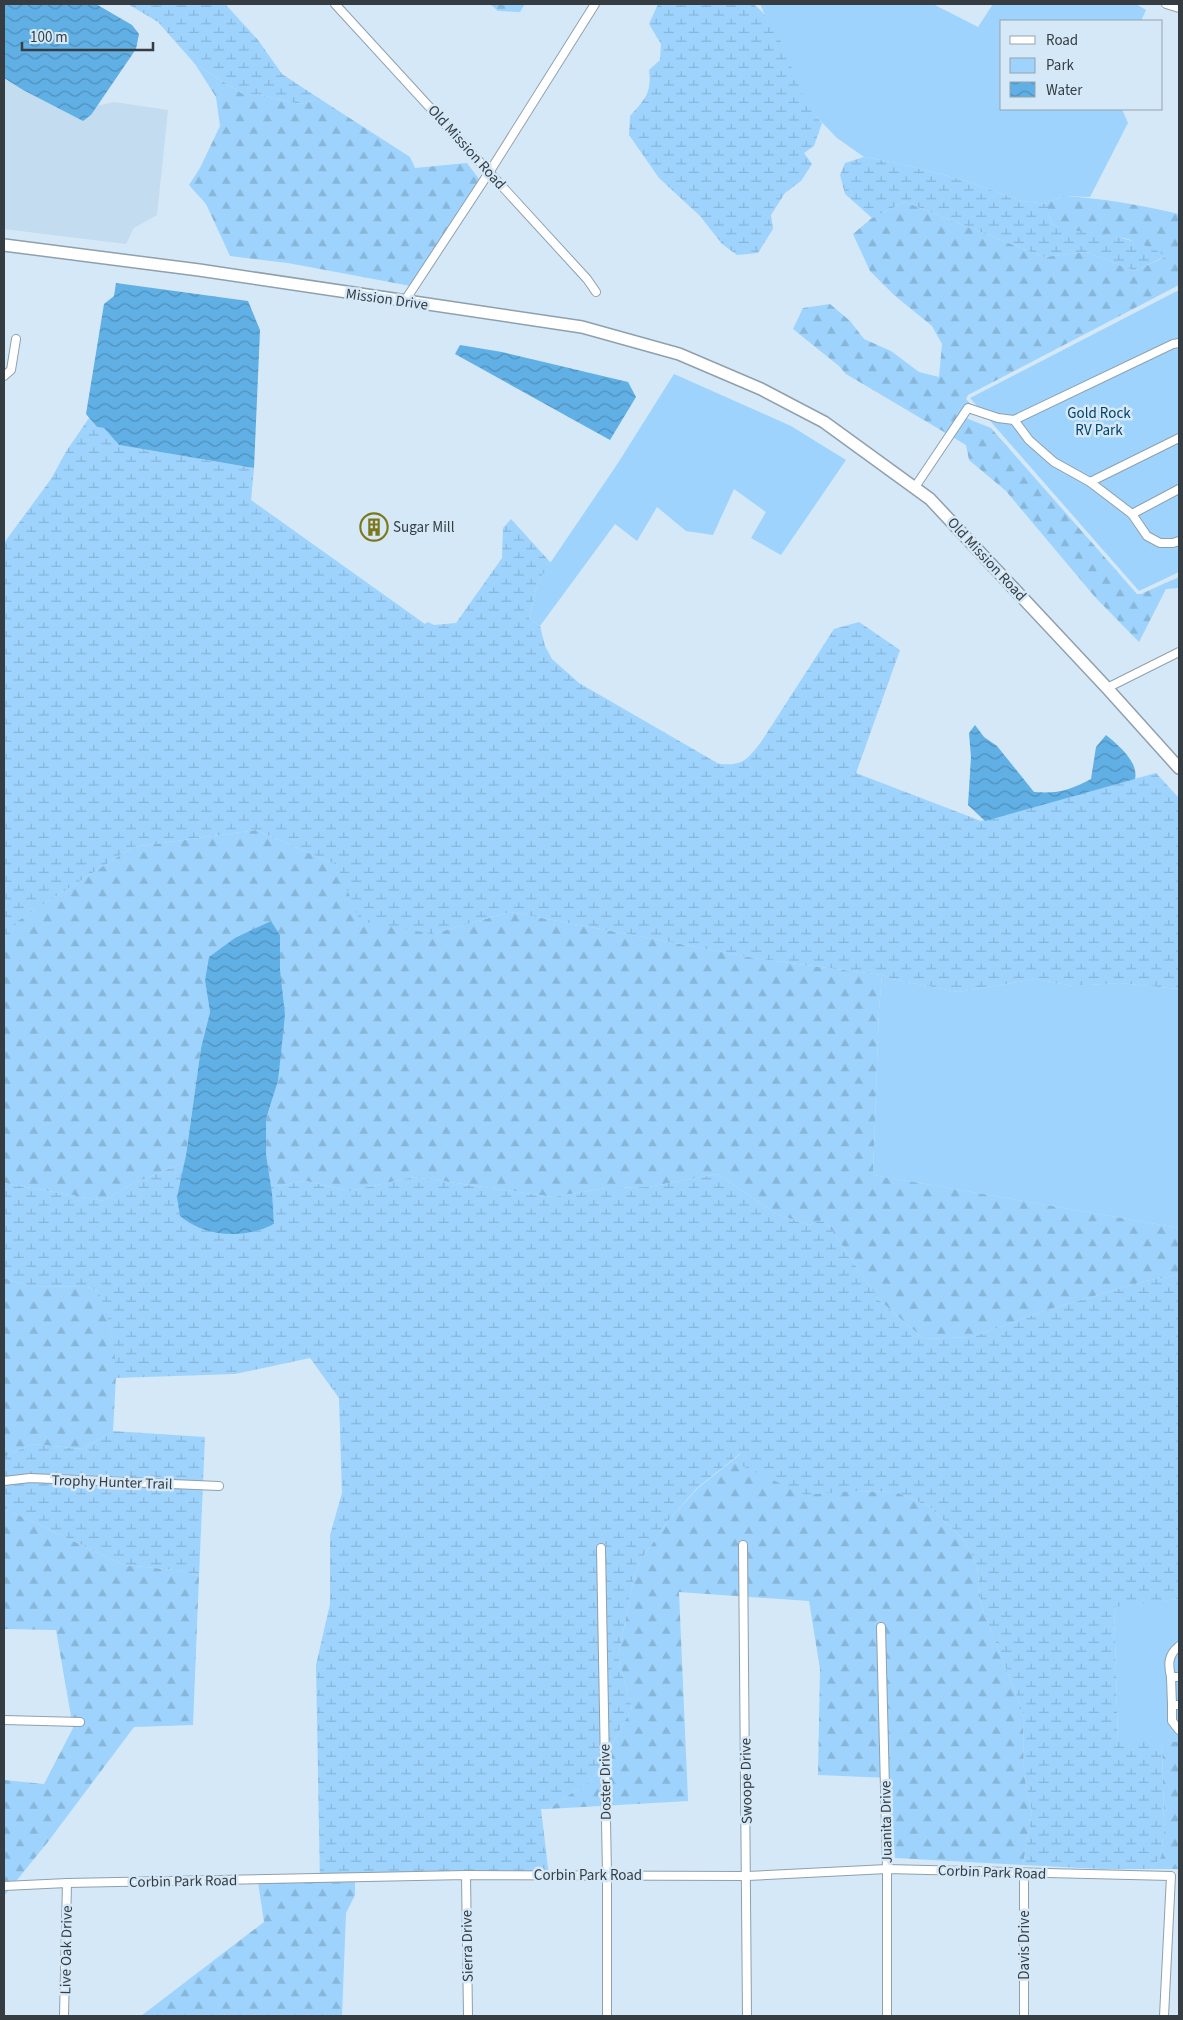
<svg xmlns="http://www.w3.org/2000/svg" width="1183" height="2020" font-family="'Source Sans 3',sans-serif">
<defs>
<pattern id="forest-firs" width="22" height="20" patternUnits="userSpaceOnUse" patternTransform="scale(1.25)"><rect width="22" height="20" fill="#9dd3fc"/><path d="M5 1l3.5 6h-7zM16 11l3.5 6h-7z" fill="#88b6d9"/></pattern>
<pattern id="wetland-marsh" width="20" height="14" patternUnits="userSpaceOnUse" patternTransform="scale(1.25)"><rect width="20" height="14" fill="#9dd3fc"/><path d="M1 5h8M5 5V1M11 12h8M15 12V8" fill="none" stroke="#88b6d9"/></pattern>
<pattern id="water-waves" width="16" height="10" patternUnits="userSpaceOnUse" patternTransform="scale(1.25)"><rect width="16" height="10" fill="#60afe5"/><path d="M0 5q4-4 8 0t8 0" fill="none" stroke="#5090bb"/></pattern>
</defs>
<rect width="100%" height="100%" fill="#d5e8f7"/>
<!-- built -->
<polygon fill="#c3dcef" points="4,78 23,90 83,121 91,115 97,106 114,102 168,110 157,215 134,228 126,244 4,229"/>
<!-- green -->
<g fill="#9dd3fc">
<polygon points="760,4 933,4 978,27 993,4 1136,4 1146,10 1141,21 1002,21 1002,109 1122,109 1128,123 1090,197 1063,196 1048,202 1048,204 1022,201 963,180 897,163 864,157 837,138 810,110 795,79 782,43 765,15"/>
<polygon points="1179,290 1179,572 1139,591 970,398"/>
<polygon points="674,374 791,426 846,460 781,555 751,538 766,512 734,489 713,535 686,531 657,507 637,541 615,524 540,626 529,619 538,581 618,463"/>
<polygon points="882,975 892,979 958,992 1036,979 1073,986 1119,983 1179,989 1179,1228 873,1175 879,1009"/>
<polygon points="1179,1599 1179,1742 1118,1742 1114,1606"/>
</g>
<!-- forest -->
<g fill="url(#forest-firs)">
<polygon points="490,4 525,4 520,12 498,11"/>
<polygon points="195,64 243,94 256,94 300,104 320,99 410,157 415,168 467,163 479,179 416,287 288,263 230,256 206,204 189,185 200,168 220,126 216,97"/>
<path d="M1063,196C1102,198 1141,205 1179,214V285L968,395L966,399L971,405L966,418L991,428L1137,594H1141L1179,577V588L1166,589L1139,642L1095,597L1006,491L969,460L966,445L846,374L839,366L793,329L803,308L830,304L850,321L864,339L891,351L919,372L939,377L942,344L932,326L894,295L870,271L853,234L872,218L905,202L1044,257L1086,252L1135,271L1165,257L1128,239L1088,232H1067L1052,224L1048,213V202Z"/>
<polygon points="256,830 337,865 432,934 510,912 760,959 882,975 879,1009 873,1175 1179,1228 1179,1275 1145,1281 1044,1311 972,1337 924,1339 879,1300 824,1219 809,1225 776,1214 718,1174 648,1187 606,1188 553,1197 414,1177 349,1191 306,1181 271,1187 266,1154 266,1119 278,1081 280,970 280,935 271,921 258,928 205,981 210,1012 201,1048 185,1162 130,1185 104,1201 4,1183 4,943 19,920 133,847"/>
<polygon points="4,1278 29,1286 87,1287 98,1290 107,1313 117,1357 113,1431 82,1449 32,1444 4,1457"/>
<polygon points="743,1452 736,1463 854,1491 896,1492 930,1507 964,1540 977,1565 981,1605 1023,1712 1024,1775 1032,1812 1023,1865 895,1858 890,1778 818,1775 820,1669 809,1601 679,1592 688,1801 548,1809 593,1779 632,1708 618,1657 633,1582 640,1561 668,1521 698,1488"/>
<polygon points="4,1505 8,1510 124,1565 175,1570 199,1576 193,1725 134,1727 47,1843 4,1896 4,1780 44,1784 73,1728 56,1630 4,1629"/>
<polygon points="1162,1742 1179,1742 1179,1869 1151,1869 1161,1857 1164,1828"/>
<polygon points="258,1882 355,1882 355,1895 346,1913 342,2016 141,2016 264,1922"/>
</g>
<!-- wetland -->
<g fill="url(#wetland-marsh)">
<polygon points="128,4 225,4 258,40 282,74 320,99 300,104 256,94 243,94 195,64 158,22"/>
<path d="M658,4H753C790,30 789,89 822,123L814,146L804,153L812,164L801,181L785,193L771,215L773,229L758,253L737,255L722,244L700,216L659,178L629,135L630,116C645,99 652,93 649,70L660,60L661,44L649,24Z"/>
<path d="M864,157L897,163L963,180L1022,201L1048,204V213L1052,224C1068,232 1072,230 1089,232C1115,235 1143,242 1166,256L1135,271L1086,252L1044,257L905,202L872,218L845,194L840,175L845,163Z"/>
<path d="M89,418L97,427L104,428L119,445L254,468L251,500L425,624L428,622L434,625L456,623L502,558L503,528L511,519L551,563L538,581L529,619L540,626L545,646L552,659L579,683L719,764C743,766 747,760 761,742L834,629L859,622L900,650L856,773L981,821L1156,773L1179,798V989L1119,983L1073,986L1036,979L958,992L892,979L882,975L760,959L510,912L432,934L360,921L337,865L256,830L133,847L19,920L4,943V543L51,479L67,450Z"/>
<path d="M185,1162L177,1197L274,1225L271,1187L306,1181L349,1191L414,1177L553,1197L606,1188L648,1187L718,1174L776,1214L809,1225L824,1219L879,1300L924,1339L972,1337L1044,1311L1145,1281L1179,1275V1599L1114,1607L1118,1742H1162L1164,1828L1161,1857L1151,1869H1102L1023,1865L1032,1812L1024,1775L1023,1712L981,1605L977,1565L964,1540L930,1507L896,1492L854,1491L805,1495L736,1463L741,1453L697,1488L668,1521L640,1561L633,1582L618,1657L632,1708L593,1779L548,1809H541L549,1876L320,1883L316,1665L330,1604V1535L342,1493L339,1398L310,1358L235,1374L115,1378C117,1347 109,1318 98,1290L87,1287L29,1286L4,1278V1183L104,1201L130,1185Z"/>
<polygon points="113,1431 205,1437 199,1576 175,1570 124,1565 8,1510 4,1505 4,1457 32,1444 82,1449"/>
</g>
<!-- water -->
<g fill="url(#water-waves)">
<polygon points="4,4 96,4 132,25 139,34 136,49 91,115 83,121 23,90 4,78"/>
<polygon points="116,283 248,301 260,330 254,468 119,445 104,428 97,427 86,414 104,304 114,296"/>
<polygon points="460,345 502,352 628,382 636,397 610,440 455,354"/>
<path d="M975,725L984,737L997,746L1034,792C1058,794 1070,790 1091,779L1096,747L1106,735C1118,745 1139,762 1135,779L985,821L968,805L971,757L969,733Z"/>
<path d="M271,921L280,935V970L285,1015L278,1081L266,1119V1154L272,1193L274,1224C244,1239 207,1238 180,1216L177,1197L186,1155L201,1048L210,1012L205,981L209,957L235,938Z"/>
</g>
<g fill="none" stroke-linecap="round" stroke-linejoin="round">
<!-- street casing -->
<g stroke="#8ea0ad" stroke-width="10">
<g id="street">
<polyline points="335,4 587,279 596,292"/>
<polyline points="1166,4 1179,8"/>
<polyline points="404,302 490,171 595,4"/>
<polyline points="4,376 11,370 16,339"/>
<polyline points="1014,420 1029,440 1054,462 1090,482 1132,514 1147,536 1160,543 1173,543 1179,541"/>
<polyline points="1090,482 1179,438"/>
<polyline points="915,487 968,408 998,418 1014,420 1173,344 1179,343"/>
<polyline points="1132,514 1179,489"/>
<polyline points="1107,688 1179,652"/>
<polyline points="4,1481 30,1478 219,1486"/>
<polyline points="743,1545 747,2016"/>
<polyline points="601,1548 607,1875 607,2016"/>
<polyline points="881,1627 887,1869 887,2016"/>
<path d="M1171,1677C1168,1664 1168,1655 1179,1646"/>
<polyline points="1179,1677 1171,1677 1172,1705 1179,1705"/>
<polyline points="1172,1705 1172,1721 1179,1730"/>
<polyline points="4,1720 80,1722"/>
<polyline points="1024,1873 1024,2016"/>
<polyline points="466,1875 468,2016"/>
<polyline points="4,1886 67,1883 466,1875 747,1876 887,1869 1171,1876 1164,2016"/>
<polyline points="64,2016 67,1883"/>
</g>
</g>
<!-- secondary casing -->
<g stroke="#8ea0ad" stroke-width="14">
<polyline id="secondary" points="4,245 199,270 582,327 679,354 761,389 824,422 930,499 1107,688 1179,768"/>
</g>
<!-- street -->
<use href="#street" stroke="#fff" stroke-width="8"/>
<!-- secondary -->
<use href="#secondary" stroke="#fff" stroke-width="11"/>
</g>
<!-- icons -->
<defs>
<g id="building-ring" transform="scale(1.4375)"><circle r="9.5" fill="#d5e8f7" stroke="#7d771c" stroke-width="1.5"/><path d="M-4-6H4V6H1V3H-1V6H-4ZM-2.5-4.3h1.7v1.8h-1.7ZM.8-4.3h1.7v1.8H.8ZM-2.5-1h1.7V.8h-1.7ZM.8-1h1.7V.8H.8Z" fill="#7d771c"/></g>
</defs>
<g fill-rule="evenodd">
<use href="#building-ring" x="374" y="527"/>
</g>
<g text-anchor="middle" stroke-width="5" stroke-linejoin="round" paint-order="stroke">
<!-- street labels -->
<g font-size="15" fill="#353d42" stroke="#d5e8f7">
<text transform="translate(467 147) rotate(48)" y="5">Old Mission Road</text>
<text transform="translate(387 299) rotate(8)" y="5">Mission Drive</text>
<text transform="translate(987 559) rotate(47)" y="5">Old Mission Road</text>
<text transform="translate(112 1482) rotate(2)" y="5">Trophy Hunter Trail</text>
<text transform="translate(746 1781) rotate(-91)" y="5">Swoope Drive</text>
<text transform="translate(605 1782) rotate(-91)" y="5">Doster Drive</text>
<text transform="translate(886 1822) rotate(-91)" y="5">Juanita Drive</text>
<text transform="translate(992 1872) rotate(2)" y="5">Corbin Park Road</text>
<text x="588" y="1880">Corbin Park Road</text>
<text transform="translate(183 1881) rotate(-1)" y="5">Corbin Park Road</text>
<text transform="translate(1024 1945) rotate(-90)" y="5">Davis Drive</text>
<text transform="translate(467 1946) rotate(-91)" y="5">Sierra Drive</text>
<text transform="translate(66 1950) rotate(-89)" y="5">Live Oak Drive</text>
</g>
<!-- park labels -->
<g font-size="15" fill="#014367" stroke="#d5e8f7">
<text x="1099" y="418">Gold Rock<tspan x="1099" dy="17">RV Park</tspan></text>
</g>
<!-- poi labels -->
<g font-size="15" fill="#353d42" stroke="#d5e8f7" text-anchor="start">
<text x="393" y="532">Sugar Mill</text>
</g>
</g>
<!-- border -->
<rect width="1183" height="2020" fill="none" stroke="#353d42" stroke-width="10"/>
<!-- legend -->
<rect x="1000" y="20" width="162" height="90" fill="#d5e8f7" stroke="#95a4af"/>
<rect x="1010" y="36" width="25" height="8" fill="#ffffff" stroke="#95a4af"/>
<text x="1046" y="45" font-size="15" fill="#353d42">Road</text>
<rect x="1010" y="58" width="25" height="15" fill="#9dd3fc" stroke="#95a4af"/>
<text x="1046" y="70" font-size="15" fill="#353d42">Park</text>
<rect x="1010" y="82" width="25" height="15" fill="url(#water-waves)" stroke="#95a4af"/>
<text x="1046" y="95" font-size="15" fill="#353d42">Water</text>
<!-- scale -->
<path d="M22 42v8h131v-8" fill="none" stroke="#353d42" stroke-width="2.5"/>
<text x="30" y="42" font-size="15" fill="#353d42" stroke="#d5e8f7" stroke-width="4" paint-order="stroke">100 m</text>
</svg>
